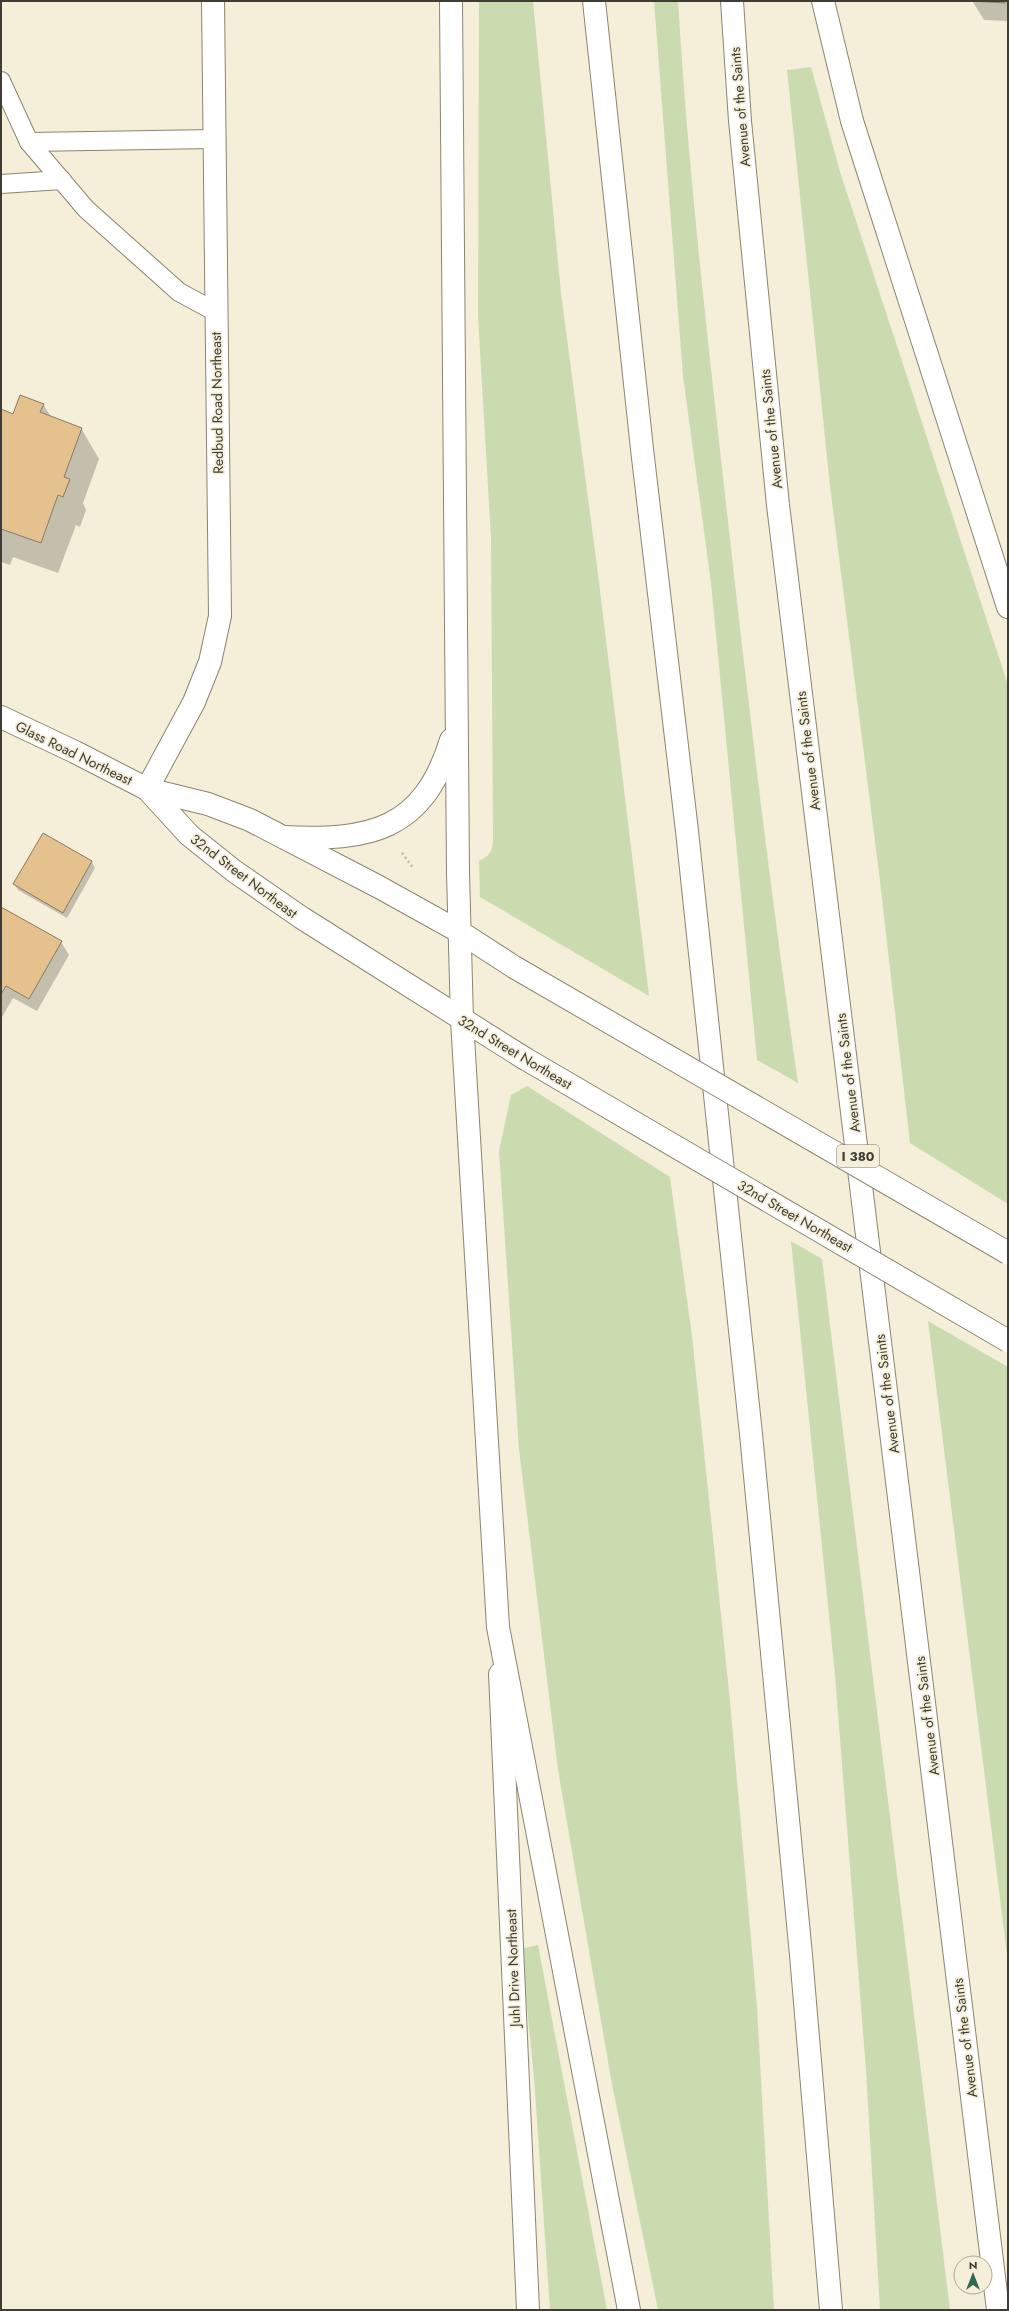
<svg xmlns="http://www.w3.org/2000/svg" width="1009" height="2311" font-family="Jost,sans-serif">
<rect width="100%" height="100%" fill="#f5efd9"/>
<!-- green -->
<g fill="#cadbb0">
<path d="M479,1H533L561,293L598,574L649,996L480,897L479,861C492,855 493,849 493,835L491,538L478,316Z"/>
<path d="M654,1H678C687,154 704,306 721,459C744,667 768,875 798,1083L757,1060L711,583L683,376Z"/>
<polygon points="811,67 841,175 1008,685 1008,1204 910,1143 879,873 830,486 787,70"/>
<polygon points="527,1086 670,1177 692,1336 730,1701 757,2007 774,2310 658,2310 611,2079 558,1770 519,1449 499,1151 511,1095"/>
<polygon points="791,1241 822,1259 950,2310 880,2310 866,2070 835,1675"/>
<polygon points="928,1321 1008,1367 1008,1963"/>
<polygon points="538,1945 607,2310 550,2310 534,2077 521,1949"/>
</g>
<!-- shadow -->
<g fill="#0003">
<polygon points="1008,1 1008,21 984,20 973,2"/>
<polygon points="43,404 51,417 81,428 99,459 83,503 86,510 80,527 76,525 58,573 13,557 10,565 1,562 1,410 14,415"/>
<polygon points="43,835 92,862 95,868 67,918 18,890 14,884"/>
<polygon points="1,908 61,942 69,955 37,1011 13,998 1,1019"/>
</g>
<!-- building -->
<g fill="#e5c28d" stroke="#867a69">
<polygon points="972,1 1006,1 1005,3"/>
<polygon points="20,395 44,404 40,412 82,428 64,477 70,479 63,497 58,495 41,543 1,529 1,409 13,414"/>
<polygon points="43,833 92,861 63,913 13,884"/>
<polygon points="1,907 62,941 29,999 6,986 1,994"/>
</g>
<g fill="none" stroke-linecap="round" stroke-linejoin="round">
<!-- lane casing -->
<g stroke="#8a8571" stroke-width="20">
<g id="lane">
<polyline points="1,81 29,142 214,139"/>
<polyline points="29,142 86,209 179,292 216,312"/>
<polyline points="1,184 62,180"/>
</g>
</g>
<!-- street casing -->
<g stroke="#8a8571" stroke-width="24">
<polyline id="street" points="147,789 194,702 210,662 220,616 213,1"/>
</g>
<!-- secondary casing -->
<g stroke="#8a8571" stroke-width="24">
<g id="secondary">
<polyline points="1,717 75,752 147,789 208,804 250,820 379,887 460,932 514,967"/>
<polyline points="147,789 189,835 234,871 302,918 524,1058"/>
<polyline points="500,1674 528,2310"/>
</g>
</g>
<!-- highway casing -->
<g stroke="#8a8571" stroke-width="24">
<g id="highway">
<polyline points="451,1 458,873 462,1020 498,1627 629,2310"/>
<polyline points="594,1 642,449 687,831 751,1434 801,1955 831,2310"/>
<polyline points="732,1 740,121 778,505 998,2310"/>
<polyline points="823,1 852,121 1008,607"/>
<path d="M283,837C370,841 423,831 451,740"/>
</g>
</g>
<!-- path -->
<polyline stroke="#bbb7a5" stroke-width="2.5" stroke-dasharray="2 3" stroke-linecap="butt" points="402,853 413,868"/>
<!-- lane -->
<use href="#lane" stroke="#fff" stroke-width="18"/>
<!-- street -->
<use href="#street" stroke="#fff" stroke-width="22"/>
<!-- secondary -->
<use href="#secondary" stroke="#fff" stroke-width="22"/>
<!-- highway -->
<use href="#highway" stroke="#fff" stroke-width="22"/>
<!-- secondary-bridge casing -->
<g stroke="#8a8571" stroke-width="24" stroke-linecap="butt">
<g id="secondary-bridge">
<polyline points="514,967 1008,1253"/>
<polyline points="524,1058 1008,1341"/>
</g>
</g>
<!-- secondary-bridge -->
<use href="#secondary-bridge" stroke="#fff" stroke-width="22"/>
</g>
<g text-anchor="middle" stroke-width="3.5" stroke-linejoin="round" paint-order="stroke">
<!-- shield labels -->
<rect fill="#f5efd9" stroke="#767266" stroke-width="1" x="837" y="1145" width="42" height="22" rx="3"/>
<g font-size="13" font-weight="bold" fill="#3f3d34">
<text x="858" y="1161">I 380</text>
</g>
<!-- street labels -->
<g font-size="14" fill="#3f3d34" stroke="#f5efd9">
<text transform="translate(740 107) rotate(-95)" y="5">Avenue of the Saints</text>
<text transform="translate(217 403) rotate(-91)" y="5">Redbud Road Northeast</text>
<text transform="translate(771 429) rotate(-96)" y="5">Avenue of the Saints</text>
<text transform="translate(808 751) rotate(-97)" y="5">Avenue of the Saints</text>
<text transform="translate(74 753) rotate(26)" y="5">Glass Road Northeast</text>
<text transform="translate(244 876) rotate(37)" y="5">32nd Street Northeast</text>
<text transform="translate(515 1052) rotate(31)" y="5">32nd Street Northeast</text>
<text transform="translate(848 1073) rotate(-97)" y="5">Avenue of the Saints</text>
<text transform="translate(795 1216) rotate(30)" y="5">32nd Street Northeast</text>
<text transform="translate(887 1394) rotate(-97)" y="5">Avenue of the Saints</text>
<text transform="translate(927 1716) rotate(-97)" y="5">Avenue of the Saints</text>
<text transform="translate(513 1968) rotate(-92)" y="5">Juhl Drive Northeast</text>
<text transform="translate(965 2038) rotate(-97)" y="5">Avenue of the Saints</text>
</g>
</g>
<!-- border -->
<rect width="1009" height="2311" fill="none" stroke="#3f3d34" stroke-width="4"/>
<!-- north arrow -->
<g transform="translate(973 2275)"><circle r="19" fill="#f5efd9" stroke="#aca897"/>
<path d="M0-3L7 15L0 10L-7 15Z" fill="#306951"/>
<text y="-6" font-size="11" font-weight="bold" text-anchor="middle" fill="#3f3d34">N</text>
</g>
</svg>
